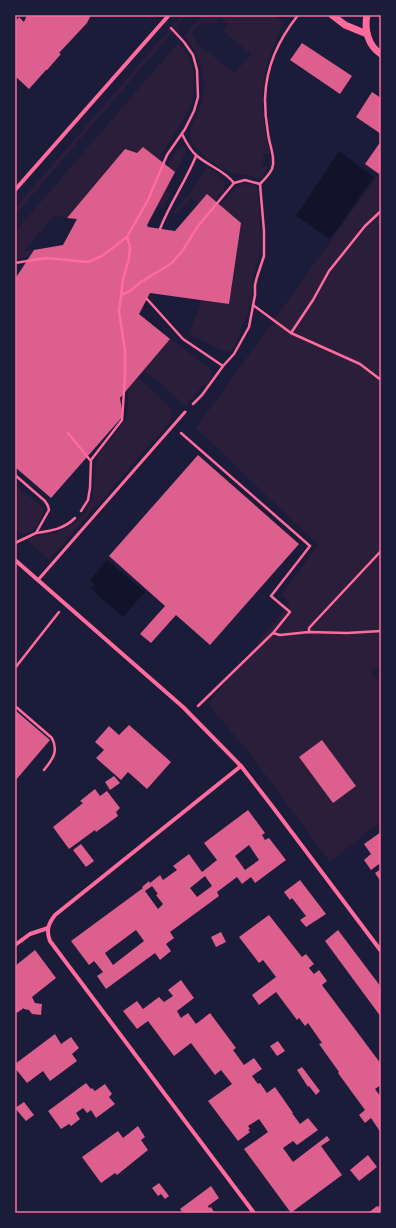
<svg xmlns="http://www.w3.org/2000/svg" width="396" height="1228" font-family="'Source Sans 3',sans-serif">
<rect width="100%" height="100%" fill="#1b1b3a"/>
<!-- green -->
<g fill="#2a1e3b" fill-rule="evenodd">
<polygon points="182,15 187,15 15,215 15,208"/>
<path d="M202,15H274L284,22C278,37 270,53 266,68C260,97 263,125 270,154H263L262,166H269L261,177C255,179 252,176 247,175C242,175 237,175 232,173C218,168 189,149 190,132C190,125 197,117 199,110C209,84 202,57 184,36ZM219,17L228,25L223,31L251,54L235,73L197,44L192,33L201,22L214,24Z"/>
<path d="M178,43C188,53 193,64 194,78C197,112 175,128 162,155C150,180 138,204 125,229L42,255L15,260V232ZM54,216L77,219L63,245L24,251Z"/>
<polygon points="181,147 184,147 186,150 183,158 166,191 171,193 163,208 158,205 147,227 175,231 198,204 192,198 174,214 172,213 189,194 205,169 209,168 218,174 225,182 224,189 205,212 130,270 166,169 176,151"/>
<polygon points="381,171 381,664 370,672 381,685 381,821 330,862 247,750 208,704 290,603 281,595 318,545 196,428"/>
<path d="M243,184L254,185L258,191L261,239L259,257L253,277L252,298L248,312L234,348L229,352L223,351L189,334L201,300L150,293L139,315L208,367C214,375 211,379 206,387L203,385L186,406L136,363L130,370L169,406L172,414L170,422L49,560L27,540C37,535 43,535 53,533C72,529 89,512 93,494C95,483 93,471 96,461C102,445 118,433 127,418L129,372L123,315L206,220L235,189Z"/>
<path d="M18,487L42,507L44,510C41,522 34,533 22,535L15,529V488Z"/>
</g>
<!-- water -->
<g fill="#12122b">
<polygon points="339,151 374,177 330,239 296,216"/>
<polygon points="107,560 145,592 123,617 91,589 95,584 90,580"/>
</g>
<!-- building -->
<g fill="#dd5f8e" fill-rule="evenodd">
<polygon points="27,15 91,15 87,23 59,53 61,54 47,70 46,70 29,89 15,76 15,47 17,45 15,43 15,22 19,17 24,22"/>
<polygon points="302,43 352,76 340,94 290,60"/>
<polygon points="372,92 381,98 381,134 356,117"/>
<polygon points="381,141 381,171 379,174 365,164"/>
<polygon points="143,147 175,172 147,225 148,227 175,231 207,194 241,223 229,304 150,293 139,314 170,339 120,398 123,416 51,498 15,467 15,279 34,250 63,245 77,219 67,218 125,149 137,153"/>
<polygon points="198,455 299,544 210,645 176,615 151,643 140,634 165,606 109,556"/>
<polygon points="15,710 50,740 15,781"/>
<polygon points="129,725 171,762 147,789 128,772 121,780 96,758 104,750 95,742 109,726 119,735"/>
<polygon points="322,740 356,786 333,803 299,757"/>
<polygon points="114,776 120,783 110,790 105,782"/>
<polygon points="95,789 100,796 107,791 120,808 116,812 118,816 96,832 95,830 69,849 53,827 83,803 80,801"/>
<path d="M248,810L265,833L262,835L265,840L269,838L286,860L255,883L251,877L242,884L237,877L217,892L219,896L170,932L174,938L166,944L171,951L160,960L155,953L106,989L97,976L103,972L94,961L89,965L71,941L143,888L142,887L149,881L150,883L160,875L163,880L177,870L173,866L189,854L202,872L217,860L204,843ZM249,845L259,860L245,870L235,856ZM205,876L212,886L197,897L190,888ZM152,886L158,894L156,895L163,904L158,909L145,891ZM136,930L144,941L113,965L105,953Z"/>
<polygon points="381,832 381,867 379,864 371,870 364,860 371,854 364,844"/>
<polygon points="81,844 94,861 86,867 73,850"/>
<polygon points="381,869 381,882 375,873"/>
<polygon points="300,880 326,914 306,927 300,920 306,916 292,898 290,900 284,892"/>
<polygon points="269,915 302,957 306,954 314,964 309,968 314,974 319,970 327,981 322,985 381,1064 381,1085 375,1089 381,1097 381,1133 371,1118 365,1123 359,1115 365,1110 338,1073 339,1072 319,1044 322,1043 308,1023 305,1026 299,1018 297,1020 276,992 259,1005 252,995 276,977 263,960 259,963 239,937"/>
<polygon points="338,930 381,987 381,1017 325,941"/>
<polygon points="221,932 226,942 216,947 211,937"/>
<polygon points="35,950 56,978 32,997 35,1003 42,1004 41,1015 32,1014 29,1010 24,1009 24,1008 15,1014 15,966"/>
<polygon points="181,980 194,998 177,1011 181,1018 188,1013 196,1024 210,1013 236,1048 233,1050 244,1065 254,1058 262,1069 252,1076 258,1084 260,1083 267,1093 275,1087 293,1113 292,1113 300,1124 308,1118 318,1130 297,1145 293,1141 283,1148 293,1162 327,1136 330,1140 321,1146 342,1175 292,1212 293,1213 291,1213 244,1149 268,1132 259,1119 248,1126 250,1129 248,1130 250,1132 238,1141 208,1101 232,1084 221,1070 215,1075 191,1043 174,1056 148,1021 137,1029 123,1011 137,1001 143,1009 159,997 164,1002 173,996 168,990"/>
<polygon points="55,1034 61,1044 71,1037 79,1048 72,1054 77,1061 50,1081 43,1071 27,1083 15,1068 15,1064"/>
<polygon points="278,1041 285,1051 277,1056 270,1046"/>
<polygon points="302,1067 320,1091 316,1095 309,1086 308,1087 297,1070"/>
<polygon points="86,1083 91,1089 92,1088 95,1091 105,1084 112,1094 109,1097 115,1104 96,1118 91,1110 87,1113 83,1108 76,1113 80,1119 71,1126 69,1124 61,1129 48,1111"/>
<polygon points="24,1102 34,1115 26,1121 15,1108"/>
<polygon points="138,1126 145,1137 141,1140 148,1150 117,1175 115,1173 101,1183 82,1157 118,1131 123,1138"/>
<polygon points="368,1155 377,1167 359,1181 350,1170"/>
<polygon points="159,1183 169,1196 165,1199 161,1194 158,1196 152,1188"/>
<polygon points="211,1186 219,1198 208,1206 209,1208 211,1207 214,1212 212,1213 183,1213 180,1209"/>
<polygon points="381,1204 381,1213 368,1213 377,1206 378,1207"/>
</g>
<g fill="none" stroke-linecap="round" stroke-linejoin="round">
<!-- path -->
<g stroke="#ff6b9d" stroke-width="2.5">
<path d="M182,134C186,142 190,150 196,155C208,166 224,170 234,183"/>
<path d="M260,184C265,179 269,175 272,169C276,158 269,144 268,133C266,122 265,111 265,99C266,66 278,41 298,15"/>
<path d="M160,229C170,203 186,181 196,156"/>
<polyline points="15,263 46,258 88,262 102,256 127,237 148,200 167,155 185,129 194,111 198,97 197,70 193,55 184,42 171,28"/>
<polyline points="121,295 130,291 141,282 172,263 183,250 198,226 234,183 245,180 260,184"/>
<polyline points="147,299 183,339 223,366"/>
<polyline points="253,305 291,333 360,364 381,380"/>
<polyline points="291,333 313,300 329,271 365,226 381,211"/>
<polyline points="193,404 202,395 223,366 234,354 249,327 255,295 255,285 257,277 264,256 264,231 260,184"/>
<polyline points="68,433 90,460"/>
<polyline points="181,433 310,546 271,596 290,612 273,633 198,706"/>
<polyline points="15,475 45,501 48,506 49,510 36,533 15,543"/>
<polyline points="81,511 88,500 90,488 91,460 122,420 125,376 125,351 119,311 123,280 129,258 130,247 127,237"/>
<path d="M36,533C51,531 64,529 75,518"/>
<polyline points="309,632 309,628 381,551"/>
<polyline points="273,633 280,635 309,632 347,633 381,631"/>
<polyline points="15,668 59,612"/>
<path d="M15,706L52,738C59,752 52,760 44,770"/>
</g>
<!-- service -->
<polyline stroke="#ff6b9d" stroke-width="3" points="38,580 185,412"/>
<!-- minor -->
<g stroke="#ff6b9d" stroke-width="4">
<polyline points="15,190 169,15"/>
<polyline points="15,560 183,707 241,766 272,806 381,951"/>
<path d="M241,766L55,915C48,924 46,931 50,941L254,1213"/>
<polyline points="15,945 30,934 48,928"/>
</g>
<!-- tertiary -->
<g stroke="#ff6b9d" stroke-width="7">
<polyline points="332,15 345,25 367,34"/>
<path d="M367,15C364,29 368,46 381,54"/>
</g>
</g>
<!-- border -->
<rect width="396" height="1228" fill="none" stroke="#1b1b3a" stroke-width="32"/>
<rect x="16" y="16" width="364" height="1196" fill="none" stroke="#ff6b9d" stroke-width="1.5"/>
</svg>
